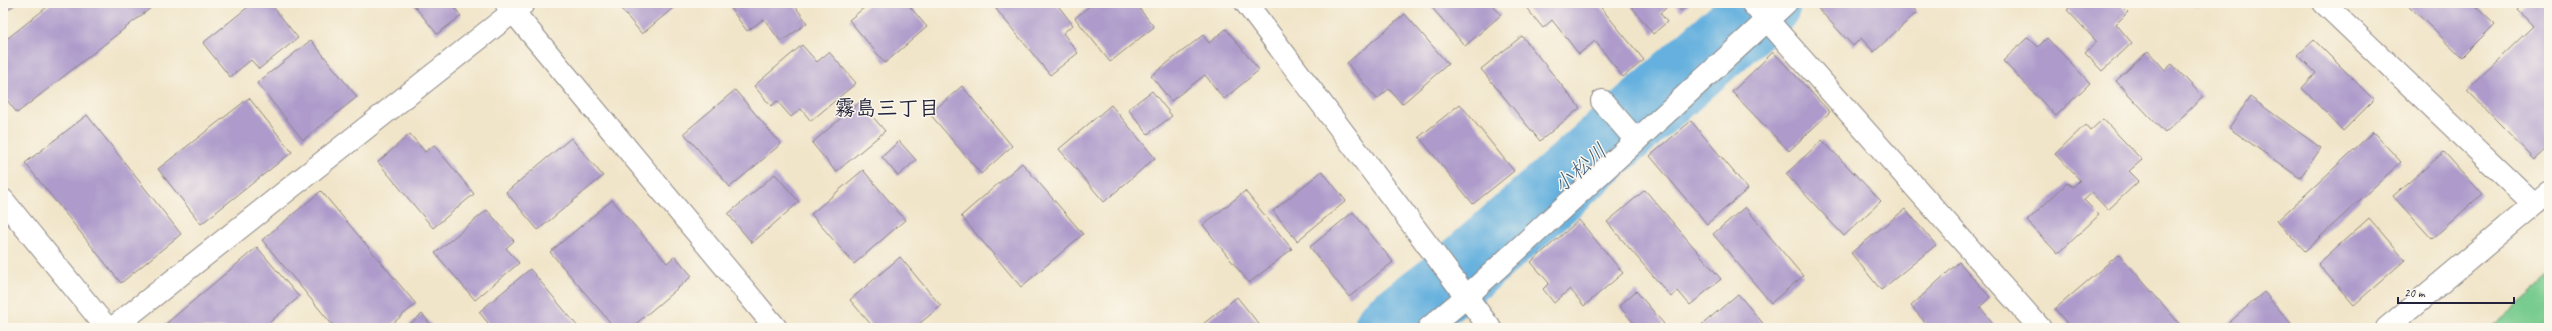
<svg xmlns="http://www.w3.org/2000/svg" width="2552" height="331" font-family="Caveat,'Klee One',sans-serif">
<rect width="100%" height="100%" fill="#fbf7ec"/>
<filter id="ink" filterUnits="userSpaceOnUse"><feTurbulence type="fractalNoise" baseFrequency=".025" numOctaves="2"/><feDisplacementMap in="SourceGraphic" scale="8" xChannelSelector="R" yChannelSelector="G"/><feConvolveMatrix kernelMatrix="1 2 1 2 8 2 1 2 1" color-interpolation-filters="sRGB"/></filter>
<filter id="wash" filterUnits="userSpaceOnUse"><feTurbulence type="fractalNoise" baseFrequency=".012" numOctaves="4" result="noise"/><feDisplacementMap in="SourceGraphic" scale="16" xChannelSelector="R" yChannelSelector="G"/><feGaussianBlur stdDeviation="0.9" result="paint"/><feColorMatrix in="noise" values="0 0 0 0 0 0 0 0 0 0 0 0 0 0 0 0 0 1.4 0 .05"/><feComposite in="paint" operator="in"/></filter>
<g filter="url(#wash)">
<rect width="100%" height="100%" fill="#f1e5c9"/>
<!-- green -->
<polygon fill="#79cc8f" stroke="#4e7765" points="2549,278 2549,328 2490,328"/>
<g fill="none" stroke-linecap="round" stroke-linejoin="round">
<!-- river -->
<polyline stroke="#65b0de" stroke-width="70" points="1389,328 1465,270 1766,3"/>
</g>
<g id="blocks">
<!-- building -->
<g fill="#ae9bcb">
<polygon points="3,3 17,3 3,14"/>
<polygon points="52,3 157,3 17,113 3,95 3,42"/>
<polygon points="253,3 270,3 298,38 259,69 251,60 230,77 203,43"/>
<polygon points="412,3 451,3 461,16 437,34"/>
<polygon points="616,3 679,3 642,34"/>
<polygon points="738,3 793,3 807,23 781,42 764,19 747,31 731,9"/>
<polygon points="870,3 907,3 927,27 885,63 849,20"/>
<polygon points="1003,3 1056,3 1073,25 1063,33 1078,53 1050,75 996,9"/>
<polygon points="1093,3 1135,3 1154,27 1110,62 1075,18"/>
<polygon points="1389,3 1397,3 1392,7"/>
<polygon points="1428,3 1491,3 1501,15 1465,46"/>
<polygon points="1527,3 1597,3 1644,60 1623,77 1595,41 1579,54 1552,20 1543,28 1524,5"/>
<polygon points="1635,3 1672,3 1660,13 1667,22 1653,34 1631,6"/>
<polygon points="1674,3 1691,3 1681,11"/>
<polygon points="1813,3 1908,3 1917,12 1874,52 1861,38 1853,46"/>
<polygon points="2074,3 2119,3 2128,12 2116,24 2132,43 2102,71 2085,53 2097,42 2067,10"/>
<polygon points="2193,3 2202,3 2197,7"/>
<polygon points="2406,3 2473,3 2495,24 2462,57"/>
<polygon points="2525,3 2549,3 2549,147 2535,160 2467,90 2533,26 2518,10"/>
<polygon points="1405,14 1448,64 1402,104 1389,89 1377,99 1347,63"/>
<polygon points="1226,29 1259,70 1224,99 1205,75 1171,101 1151,76 1203,35 1209,43"/>
<polygon points="1522,36 1580,108 1540,141 1481,69"/>
<polygon points="2028,37 2038,47 2047,38 2090,83 2056,116 2003,61"/>
<polygon points="311,40 357,97 303,140 257,83"/>
<polygon points="2314,40 2374,100 2343,131 2302,88 2316,73 2298,55"/>
<polygon points="802,45 817,62 829,52 856,83 811,121 801,109 791,117 777,101 771,106 754,86"/>
<polygon points="2148,51 2165,70 2172,64 2203,97 2165,133 2116,81"/>
<polygon points="1773,52 1830,112 1789,151 1732,92"/>
<polygon points="962,86 1012,146 981,174 930,114"/>
<polygon points="735,90 781,144 730,187 684,133"/>
<polygon points="1152,91 1172,116 1148,134 1128,109"/>
<polygon points="2250,97 2321,148 2300,178 2229,128"/>
<polygon points="249,98 292,152 201,224 158,169"/>
<polygon points="860,102 885,131 836,172 812,143"/>
<polygon points="1460,104 1514,171 1473,204 1419,137"/>
<polygon points="1111,105 1155,158 1104,202 1059,149"/>
<polygon points="87,115 181,234 121,283 25,163"/>
<polygon points="2103,119 2142,160 2129,171 2139,181 2108,210 2092,193 2084,200 2099,215 2058,254 2027,221 2067,183 2073,187 2080,180 2055,154 2085,125 2090,131"/>
<polygon points="1691,121 1748,189 1707,224 1650,156"/>
<polygon points="2373,132 2401,162 2305,251 2277,221"/>
<polygon points="410,134 425,152 434,145 474,194 433,228 378,162"/>
<polygon points="571,138 603,176 538,230 506,192"/>
<polygon points="1822,140 1881,201 1844,236 1786,174"/>
<polygon points="899,141 916,160 898,176 882,157"/>
<polygon points="2444,152 2482,194 2432,239 2393,196"/>
<polygon points="1022,163 1083,234 1021,287 961,216"/>
<polygon points="863,170 905,220 854,264 811,214"/>
<polygon points="1322,171 1346,201 1297,241 1273,211"/>
<polygon points="775,174 799,202 752,243 728,214"/>
<polygon points="1645,190 1721,279 1690,305 1678,291 1671,297 1607,222"/>
<polygon points="321,191 416,304 387,328 335,328 262,240"/>
<polygon points="1245,191 1292,249 1249,283 1203,225"/>
<polygon points="612,200 667,263 675,256 692,276 631,328 615,328 550,252"/>
<polygon points="1745,207 1803,276 1771,303 1713,234"/>
<polygon points="1905,209 1936,245 1881,290 1851,253"/>
<polygon points="487,210 514,241 506,248 519,263 475,300 435,253"/>
<polygon points="1353,212 1393,262 1349,297 1310,247"/>
<polygon points="2369,218 2405,260 2354,305 2318,264"/>
<polygon points="1579,220 1623,273 1584,306 1570,289 1554,303 1543,289 1549,283 1531,262"/>
<polygon points="257,247 299,297 263,328 161,328"/>
<polygon points="2119,254 2183,328 2071,328 2055,309"/>
<polygon points="900,257 941,306 914,328 874,328 850,300"/>
<polygon points="1959,262 1990,297 1980,307 1997,328 1930,328 1911,306"/>
<polygon points="530,269 579,328 492,328 479,312"/>
<polygon points="1636,291 1664,324 1659,328 1638,328 1619,306"/>
<polygon points="2264,292 2295,328 2223,328"/>
<polygon points="1738,294 1767,328 1698,328"/>
<polygon points="1237,297 1262,328 1198,328"/>
<polygon points="422,314 434,328 405,328"/>
</g>
</g>
</g>
<g filter="url(#ink)">
<use href="#blocks" fill-opacity="0" stroke="#8a8482" stroke-width="1"/>
<g fill="none" stroke-linecap="round" stroke-linejoin="round">
<!-- minor casing -->
<g stroke="#8a8482" stroke-width="24">
<g id="minor">
<polyline points="506,3 776,328"/>
<polyline points="1246,3 1490,328"/>
<polyline points="1752,3 2040,328"/>
<polyline points="2324,3 2534,204"/>
<polyline points="1602,101 1635,139"/>
<polyline points="113,328 524,3"/>
<polyline points="1429,328 1466,297 1786,3"/>
</g>
</g>
<!-- tertiary casing -->
<g stroke="#8a8482" stroke-width="24">
<g id="tertiary">
<polyline points="3,200 107,328"/>
<polyline points="2387,328 2549,192"/>
</g>
</g>
<!-- minor -->
<use href="#minor" stroke="#fff" stroke-width="22"/>
<!-- tertiary -->
<use href="#tertiary" stroke="#fff" stroke-width="22"/>
</g>
</g>
<g text-anchor="middle" stroke-width="3" stroke-linejoin="round" paint-order="stroke">
<!-- neighbourhood labels -->
<g font-size="21" font-weight="bold" fill="#22223b" stroke="#fbf7ec">
<text x="887" y="115">霧島三丁目</text>
</g>
<!-- water labels -->
<g font-size="21" font-style="italic" fill="#3d5b7c" stroke="#fbf7ec">
<text transform="translate(1580 168) rotate(-41)" y="7">小松川</text>
</g>
</g>
<!-- margin -->
<rect width="2552" height="331" fill="none" stroke="#fbf7ec" stroke-width="16"/>
<!-- scale -->
<path d="M2398 297v6h116v-6" fill="none" stroke="#22223b" stroke-width="2"/>
<text x="2404" y="297" font-size="12" fill="#22223b" stroke="#fbf7ec" stroke-width="3" paint-order="stroke">20 m</text>
</svg>
